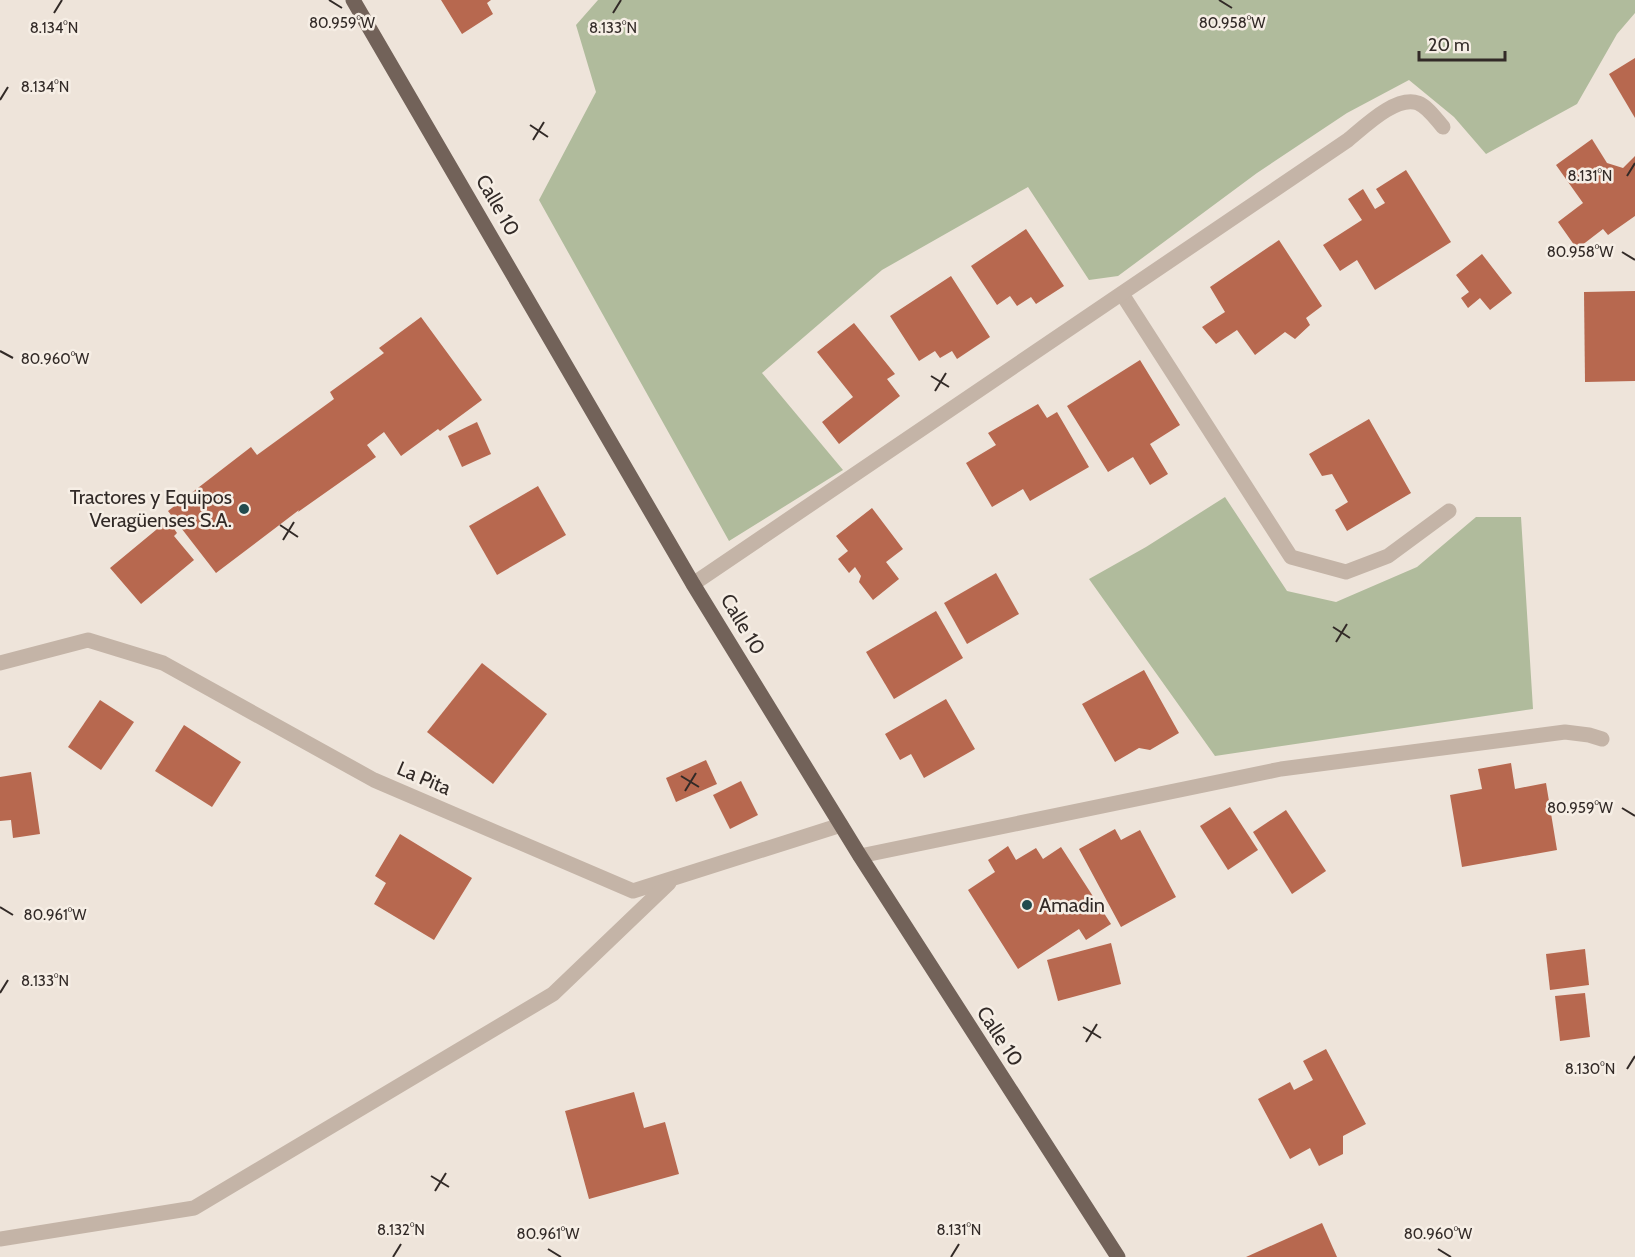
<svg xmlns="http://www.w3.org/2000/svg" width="1635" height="1257" font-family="Cabin,sans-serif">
<rect width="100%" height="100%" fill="#eee4da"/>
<!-- green -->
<g fill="#b0bb9c">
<polygon points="598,0 1635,0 1635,13 1617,34 1577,104 1486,154 1454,117 1409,80 1347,113 1257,173 1118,276 1089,280 1028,187 882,270 762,373 843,470 729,541 539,200 596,92 576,25"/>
<polygon points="1225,497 1287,591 1336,602 1417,567 1476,517 1521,517 1533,709 1215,756 1089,579 1146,547"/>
</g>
<!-- building -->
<g fill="#b7684f">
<polygon points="441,0 491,0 487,3 493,14 462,34"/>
<polygon points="1635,58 1635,118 1609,74"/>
<polygon points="1592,139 1607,163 1623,168 1635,156 1635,216 1608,235 1603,229 1577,249 1558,222 1583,203 1556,165"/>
<polygon points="1406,170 1451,242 1375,290 1357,260 1340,271 1323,245 1362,220 1348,199 1363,189 1375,209 1385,203 1376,189"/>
<polygon points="1026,229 1064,286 1036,304 1031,297 1017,306 1010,296 997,305 971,266"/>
<polygon points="1279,240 1322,306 1306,318 1310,325 1295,339 1285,332 1255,355 1237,330 1216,344 1202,327 1225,312 1210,287"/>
<polygon points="1482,254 1512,293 1490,310 1480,298 1468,308 1461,298 1469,292 1456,275"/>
<polygon points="951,276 990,337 957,359 952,351 940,358 935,351 919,361 890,316"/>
<polygon points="1635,291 1635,381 1585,382 1584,292"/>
<polygon points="421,317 482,400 440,431 438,429 401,456 384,432 367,445 376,457 298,512 299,510 216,573 168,511 251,447 257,455 334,399 330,392 384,353 379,348"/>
<polygon points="854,323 895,374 887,379 900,396 839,444 822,422 853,397 817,352"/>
<polygon points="1140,360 1180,425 1150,444 1168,474 1150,485 1133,457 1108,472 1067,406"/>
<polygon points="1038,404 1047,418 1057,412 1089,467 1030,501 1023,489 992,507 966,463 996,445 988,433"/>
<polygon points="1369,419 1411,493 1347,531 1335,510 1348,502 1332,474 1322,476 1309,454"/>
<polygon points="477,422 491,454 462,467 448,436"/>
<polygon points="538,486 566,535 497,575 469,526"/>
<polygon points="872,508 903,549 886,562 899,579 873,600 859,582 861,576 855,567 849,573 838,559 848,551 836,536"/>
<polygon points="168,520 177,533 174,536 194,560 141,604 110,568"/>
<polygon points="996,573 1019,614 967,644 944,603"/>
<polygon points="936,611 963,658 894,699 866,652"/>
<polygon points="482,663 547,714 493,784 427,732"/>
<polygon points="1144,670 1179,733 1150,750 1139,748 1115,762 1082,704"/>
<polygon points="946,699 975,749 924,778 911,754 900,760 885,734"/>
<polygon points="100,700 134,722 101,770 68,747"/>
<polygon points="184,725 241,762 212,807 155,771"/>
<polygon points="706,760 717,784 676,802 666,778"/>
<polygon points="1511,763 1515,789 1546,783 1557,850 1462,867 1450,795 1482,789 1478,769"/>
<polygon points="31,772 40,834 13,838 11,820 0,821 0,777"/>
<polygon points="741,781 758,815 730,829 713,795"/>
<polygon points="1230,807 1258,850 1228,870 1200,826"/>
<polygon points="1286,810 1326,871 1292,894 1253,832"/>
<polygon points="1115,829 1121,840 1140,830 1176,897 1121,927 1079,849"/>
<polygon points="400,834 472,878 434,940 374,904 386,883 375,876"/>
<polygon points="1008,846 1016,860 1036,848 1043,859 1061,847 1111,924 1086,940 1079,929 1018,969 968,890 995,872 988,860"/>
<polygon points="1111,943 1121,984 1058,1001 1047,960"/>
<polygon points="1585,949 1589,985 1550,990 1546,954"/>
<polygon points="1585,993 1590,1037 1560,1041 1555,996"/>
<polygon points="1326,1049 1366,1124 1343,1136 1343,1154 1319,1166 1310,1148 1290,1159 1258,1099 1290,1082 1294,1090 1313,1080 1303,1061"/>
<polygon points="634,1092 644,1128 665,1122 679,1174 589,1199 565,1111"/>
<polygon points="1322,1223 1337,1257 1246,1257"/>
</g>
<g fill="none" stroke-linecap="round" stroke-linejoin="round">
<!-- minor -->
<g stroke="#c4b4a7" stroke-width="15">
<polyline points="1122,294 1291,557 1346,572 1388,556 1449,511"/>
<path d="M693,584L1348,140C1364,127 1396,95 1418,103C1428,107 1436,119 1443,127"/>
<polyline points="0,663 88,640 163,663 374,780 633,891 841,825"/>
<polyline points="860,856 1281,769 1565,732 1589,735 1602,739"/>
<polyline points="0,1239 194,1208 553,994 669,883"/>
</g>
<!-- major -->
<polyline stroke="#726259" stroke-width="15" points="353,0 693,584 860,856 1118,1257"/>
</g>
<!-- ticks -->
<path fill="none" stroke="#322a27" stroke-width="2" d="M329,0L342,8M1219,0L1232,8M54,13L62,0M613,13L621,0M0,100L8,87M530,125L548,137M533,140L544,122M1627,176L1635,163M1622,252L1635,260M0,351L13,358M931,376L949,387M935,391L946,373M280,525L298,537M283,540L294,522M1333,627L1350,638M1336,642L1347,624M681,776L699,787M685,791L696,773M1622,808L1635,816M0,907L13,915M0,993L8,980M1083,1027L1101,1038M1086,1042L1097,1024M1627,1069L1635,1056M431,1176L449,1187M435,1191L446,1173M548,1249L561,1257M1438,1249L1451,1257M393,1257L401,1244M951,1257L959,1244"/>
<!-- markers -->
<g fill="#224b4e" stroke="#f6eee5" stroke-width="2">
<circle cx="244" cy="509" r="6"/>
<circle cx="1027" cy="905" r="6"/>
</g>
<g text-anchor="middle" stroke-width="5" stroke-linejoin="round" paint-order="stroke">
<!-- street labels -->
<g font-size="20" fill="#322a27" stroke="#f6eee5">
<text transform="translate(498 205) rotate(60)" y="7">Calle 10</text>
<text transform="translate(743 624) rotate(59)" y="7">Calle 10</text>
<text transform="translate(424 778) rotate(23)" y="7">La Pita</text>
<text transform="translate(1000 1036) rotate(57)" y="7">Calle 10</text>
</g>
<!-- poi labels -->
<g font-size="20" fill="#322a27" stroke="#f6eee5" text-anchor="end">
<text x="232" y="504">Tractores y Equipos<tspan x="232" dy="23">Veragüenses S.A.</tspan></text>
<text x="1039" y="912" text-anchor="start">Amadin</text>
</g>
</g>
<g font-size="15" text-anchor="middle" fill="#322a27" stroke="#f6eee5" stroke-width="5" stroke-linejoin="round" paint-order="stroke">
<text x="342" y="28">80.959°W</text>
<text x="1232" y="28">80.958°W</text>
<text x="54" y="33">8.134°N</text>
<text x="613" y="33">8.133°N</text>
<text x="45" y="92">8.134°N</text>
<text x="1590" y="181">8.131°N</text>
<text x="1580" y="257">80.958°W</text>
<text x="55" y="364">80.960°W</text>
<text x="1580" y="813">80.959°W</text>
<text x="55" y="920">80.961°W</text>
<text x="45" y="986">8.133°N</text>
<text x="1590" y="1074">8.130°N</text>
<text x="401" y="1235">8.132°N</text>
<text x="959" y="1235">8.131°N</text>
<text x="548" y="1239">80.961°W</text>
<text x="1438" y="1239">80.960°W</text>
</g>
<!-- scale -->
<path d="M1419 51v9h86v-9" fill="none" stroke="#322a27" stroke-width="3"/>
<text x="1428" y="51" font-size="18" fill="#322a27" stroke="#f6eee5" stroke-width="4.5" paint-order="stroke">20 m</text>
</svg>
